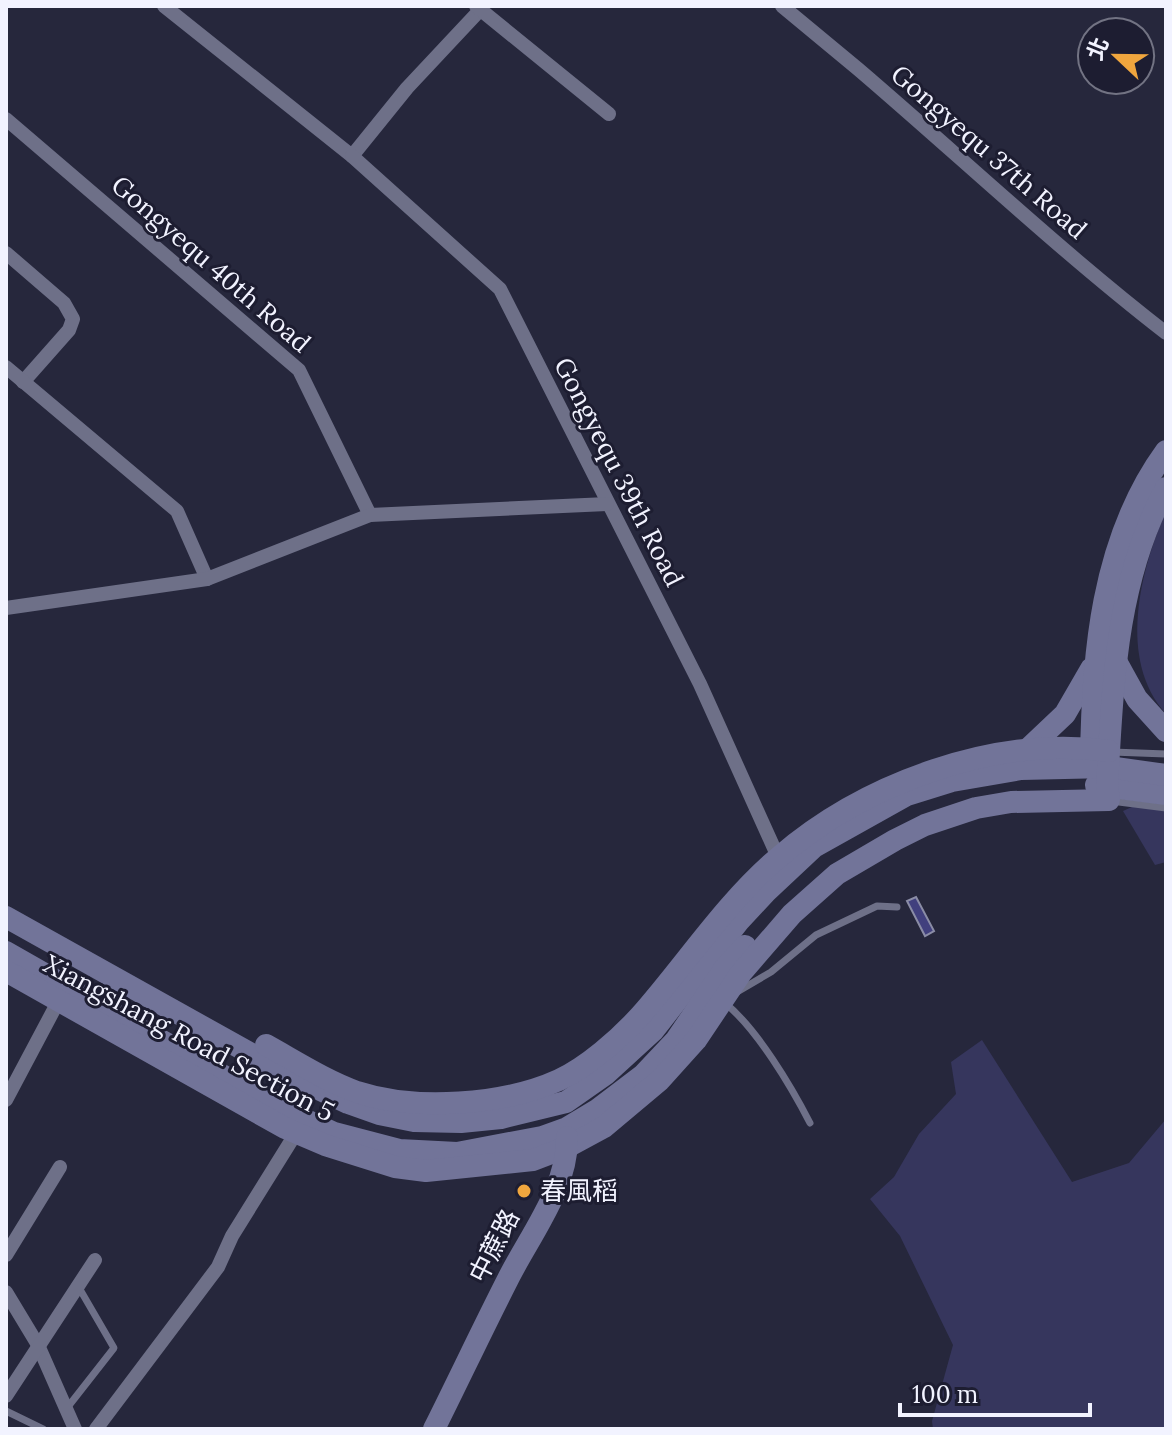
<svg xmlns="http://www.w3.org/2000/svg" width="1172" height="1435" font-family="Lora,'Noto Sans TC',serif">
<rect width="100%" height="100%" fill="#26273c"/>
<!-- green -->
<g fill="#36365d">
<path d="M1166,511V714C1117,660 1140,571 1166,511Z"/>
<polygon points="1145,801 1166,804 1166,862 1155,865 1123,811"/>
<polygon points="982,1040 1072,1182 1129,1163 1166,1119 1166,1429 933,1429 932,1421 953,1345 900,1236 870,1199 894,1177 919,1134 956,1094 951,1062"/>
</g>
<!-- building -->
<polygon fill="#41407e" stroke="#8a8ca6" stroke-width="2" points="916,897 934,931 925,936 907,901"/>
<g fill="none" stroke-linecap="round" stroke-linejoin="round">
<!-- lane -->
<g stroke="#6e7088" stroke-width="7">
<polyline points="1112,752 1166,754"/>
<polyline points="1111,801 1166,808"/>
<polyline points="737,992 771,972 816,935 877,906 897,907"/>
<path d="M725,1003C757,1029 791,1086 810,1123"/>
<polyline points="67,1408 114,1348 78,1286"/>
<polyline points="6,1411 43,1429"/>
</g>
<!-- street -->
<g stroke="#6e7088" stroke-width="14">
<polyline points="164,6 352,156 407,88 481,9"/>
<polyline points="476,6 609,114"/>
<path d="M782,6C807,27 833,48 858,69C961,157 1059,250 1166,333"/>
<polyline points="6,119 299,370 370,515"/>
<polyline points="352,156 500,289 700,684 778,857"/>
<polyline points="6,253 64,303 73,319 69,330 23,382"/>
<polyline points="6,367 177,511 207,579"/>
<polyline points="6,608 207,579 370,515 607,504"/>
<polyline points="6,1100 59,1000"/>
<polyline points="6,1255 60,1167"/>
<polyline points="6,1292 38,1345 75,1429"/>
<polyline points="6,1396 95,1260"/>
<polyline points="96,1429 218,1267 232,1236 296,1133"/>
</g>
<!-- secondary -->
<g stroke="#727499" stroke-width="22">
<polyline points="1116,661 1137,699 1166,731"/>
<polyline points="1028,749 1065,714 1091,669"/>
<path d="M1091,763C1092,657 1101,540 1166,451"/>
<polyline points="1096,785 1166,794"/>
<polyline points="6,917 287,1074 348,1103 379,1114 414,1121 461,1122 501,1118 566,1102 606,1074 653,1031 739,921 766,892 814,847 907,795 952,781 1021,769 1108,767 1166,775"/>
<polyline points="6,952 280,1108 334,1133 399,1150 457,1153 542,1137 567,1128 597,1110 643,1075 676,1040 725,968 745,946"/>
<path d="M6,971L285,1128L325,1145L395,1167L426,1171L533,1160L567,1147L604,1127L660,1080L696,1040L741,973L792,914L837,874L895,840L925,825L976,808L1011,802L1109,800L1107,786C1113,683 1116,580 1166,488"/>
<path d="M266,1045C295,1061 326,1081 357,1092C415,1111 504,1105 559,1080C587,1067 619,1039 640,1016C686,964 725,903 779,857C865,783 996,735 1109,751"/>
<path d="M434,1429C459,1379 483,1328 508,1279C530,1235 568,1188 567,1137"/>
</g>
</g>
<!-- markers -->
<circle fill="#f0a63e" stroke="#1d1d31" stroke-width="3" cx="524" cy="1191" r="8"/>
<g text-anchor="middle" stroke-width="6" stroke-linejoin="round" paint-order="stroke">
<!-- street labels -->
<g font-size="26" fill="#f2f3ff" stroke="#1d1d31">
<text transform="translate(989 152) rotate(41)" y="9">Gongyequ 37th Road</text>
<text transform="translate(211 264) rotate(41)" y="9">Gongyequ 40th Road</text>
<text transform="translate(619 472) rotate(63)" y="9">Gongyequ 39th Road</text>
<text transform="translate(189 1038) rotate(28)" y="9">Xiangshang Road Section 5</text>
<text transform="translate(494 1246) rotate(-63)" y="9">中蔗路</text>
</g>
<!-- poi labels -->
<g font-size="26" fill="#f2f3ff" stroke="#1d1d31" text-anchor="start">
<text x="540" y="1200">春風稻</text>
</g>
</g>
<!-- border -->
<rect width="1172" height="1435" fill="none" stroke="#f2f3ff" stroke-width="16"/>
<!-- north arrow -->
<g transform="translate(1116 56) rotate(292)"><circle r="38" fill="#1d1d31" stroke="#727383" stroke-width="2"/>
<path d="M0-6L14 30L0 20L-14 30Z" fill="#f0a63e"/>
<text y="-12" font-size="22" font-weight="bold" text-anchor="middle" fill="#f2f3ff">北</text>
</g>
<!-- scale -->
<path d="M900 1403v12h190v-12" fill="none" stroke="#f2f3ff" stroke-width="4"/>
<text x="912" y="1403" font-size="24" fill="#f2f3ff" stroke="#1d1d31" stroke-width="6" paint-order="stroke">100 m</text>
</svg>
